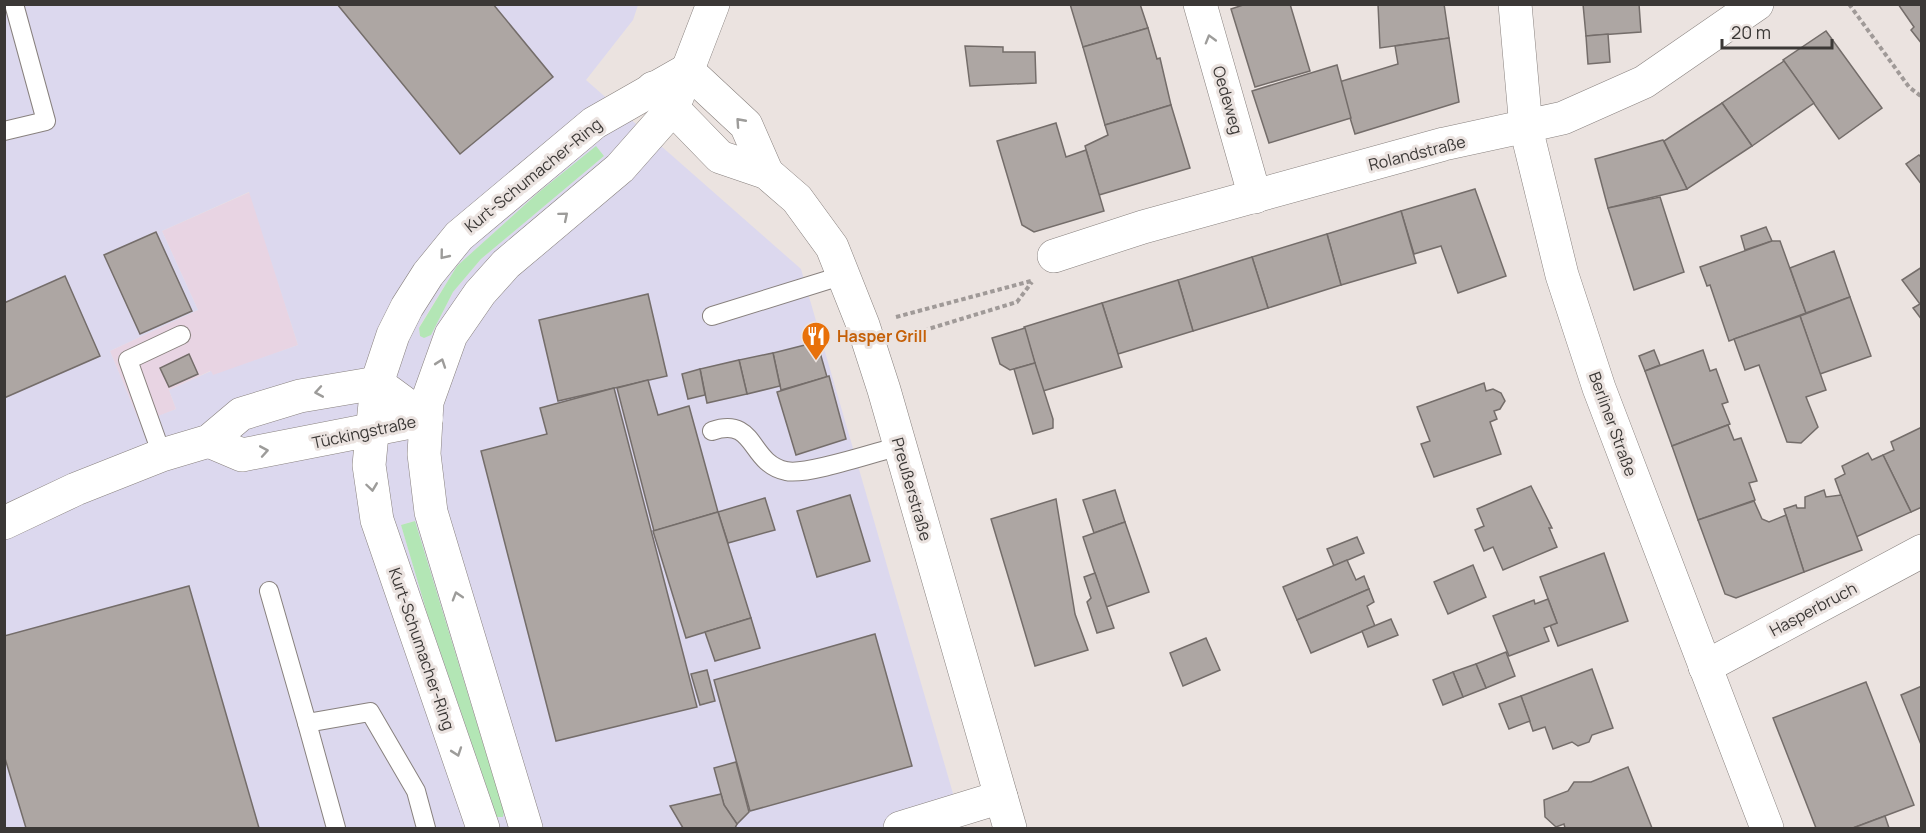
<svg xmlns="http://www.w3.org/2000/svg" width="1926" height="833" font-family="Manrope,sans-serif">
<rect width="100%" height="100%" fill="#ebe3e0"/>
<!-- commercial -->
<polygon fill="#e8d4e3" points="250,192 298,345 213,376 210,371 169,390 176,409 140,424 110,351 198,310 162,231"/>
<!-- industrial -->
<path fill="#dcd8ee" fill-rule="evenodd" d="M5,5H638L633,20L586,80L801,269L963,828H5ZM596,147L604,156L481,259L453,292L431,335L420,336L419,327L457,266L539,192ZM249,192L298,345L213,375L211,371L169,390L176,409L140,423L110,351L198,310L162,231ZM414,521L415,522L504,812L427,613L401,525Z"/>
<!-- green -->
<g fill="#b3e6b5">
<polygon points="596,146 604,156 481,259 453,292 431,335 424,338 420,336 419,328 457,266 539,192"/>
<polygon points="415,521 504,812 503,817 497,817 427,613 401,525"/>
</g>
<!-- building -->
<g fill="#ada6a3" stroke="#746d6a" stroke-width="1.5">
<polygon points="337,4 493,4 553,77 460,154"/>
<polygon points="1070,4 1140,4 1148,28 1083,47"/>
<polygon points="1246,4 1290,4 1310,71 1255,87 1231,9"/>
<polygon points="1378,4 1444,4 1449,38 1380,48"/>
<polygon points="1583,4 1639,4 1641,32 1586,36"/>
<polygon points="1898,4 1922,4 1922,44 1911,30 1914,27"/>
<polygon points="1148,28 1157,59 1160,58 1171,105 1105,125 1083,47"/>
<polygon points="1826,31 1882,108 1839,139 1783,60"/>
<polygon points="1608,34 1610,62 1588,64 1586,36"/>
<polygon points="1449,38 1459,102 1355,134 1339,82 1398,64 1395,46"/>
<polygon points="965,46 1003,47 1003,52 1035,52 1036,83 970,86"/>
<polygon points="1784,61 1814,103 1752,146 1722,103"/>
<polygon points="1337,65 1351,118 1269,143 1252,91"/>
<polygon points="1722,103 1752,146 1687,189 1664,141"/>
<polygon points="1171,105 1190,168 1099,195 1085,146 1108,135 1105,125"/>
<polygon points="1056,123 1066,157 1086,150 1104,211 1034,232 1022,225 997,141"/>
<polygon points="1663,140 1687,189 1608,208 1595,159"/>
<polygon points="1919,155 1922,158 1922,185 1906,164"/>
<polygon points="1475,189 1506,276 1458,293 1441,246 1414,254 1401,211"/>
<polygon points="1660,197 1684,272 1634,290 1608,208"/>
<polygon points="1401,211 1416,263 1341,285 1327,234"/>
<polygon points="1766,227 1772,241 1745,250 1741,236"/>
<polygon points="156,232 192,311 140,334 104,255"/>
<polygon points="1327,234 1341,285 1268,308 1252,257"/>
<polygon points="1772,241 1780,241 1806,313 1729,341 1710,285 1707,286 1700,267"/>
<polygon points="1834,251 1850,297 1806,313 1790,268"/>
<polygon points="1252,257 1268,308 1193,331 1178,280"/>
<polygon points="1922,267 1922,320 1913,308 1920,304 1902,280"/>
<polygon points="65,276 100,356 4,398 4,303"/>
<polygon points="1178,280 1193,331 1118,354 1102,303"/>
<polygon points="648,294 667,376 558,401 539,320"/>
<polygon points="1850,297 1871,356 1820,374 1800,316"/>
<polygon points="1102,303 1122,367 1043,391 1024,327"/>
<polygon points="1800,316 1826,390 1806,397 1818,427 1801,443 1787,442 1759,365 1745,370 1734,339"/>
<polygon points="1025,328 1035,363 1010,370 1000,364 992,338"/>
<polygon points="817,342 827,377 781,390 773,353"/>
<polygon points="1654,350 1660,365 1645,371 1639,356"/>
<polygon points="1703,350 1710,371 1716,369 1728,402 1722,404 1730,424 1672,446 1645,371"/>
<polygon points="773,353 780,386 747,394 739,360"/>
<polygon points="189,354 198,374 169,387 160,368"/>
<polygon points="739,360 747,394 707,403 700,369"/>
<polygon points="1035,363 1053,419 1053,428 1033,434 1014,369"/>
<polygon points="700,369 705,395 688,399 682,374"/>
<polygon points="829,376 846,439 796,455 777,392"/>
<polygon points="648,380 658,415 689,406 718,512 654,531 617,388"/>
<polygon points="1484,383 1486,391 1493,389 1501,393 1505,401 1500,409 1494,411 1497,419 1490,422 1501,454 1434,477 1421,444 1430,441 1417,407"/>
<polygon points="614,388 697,707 556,741 481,451 547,434 540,408"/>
<polygon points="1728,425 1734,440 1741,438 1757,481 1749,483 1755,500 1698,520 1672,446"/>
<polygon points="1922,427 1922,507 1911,512 1883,455 1894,450 1891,442"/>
<polygon points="1868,453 1872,460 1883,455 1911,512 1856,537 1835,479 1845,474 1842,466"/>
<polygon points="1531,486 1552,528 1549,528 1557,547 1503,570 1493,547 1484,551 1475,530 1484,526 1477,509"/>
<polygon points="1115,490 1125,522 1094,533 1083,500"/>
<polygon points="1824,490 1826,497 1841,495 1862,550 1804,572 1784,509 1796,505 1797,508 1805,508 1805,497"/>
<polygon points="850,495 870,561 817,577 797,511"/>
<polygon points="765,498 775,530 728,543 718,512"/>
<polygon points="1056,499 1075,614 1088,650 1035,666 991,519"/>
<polygon points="1754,501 1762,519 1769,522 1786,515 1804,572 1736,598 1725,594 1698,520"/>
<polygon points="718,512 751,618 686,638 653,531"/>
<polygon points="1125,522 1149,592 1106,607 1083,537"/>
<polygon points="1357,537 1364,553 1334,566 1327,549"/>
<polygon points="1604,553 1628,621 1558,646 1550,625 1557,623 1540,577"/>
<polygon points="1347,560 1356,580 1364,576 1369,589 1297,620 1283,587"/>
<polygon points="1473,565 1486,597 1448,614 1434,582"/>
<polygon points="1095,573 1114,628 1097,633 1087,602 1091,598 1084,577"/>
<polygon points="189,586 259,828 26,828 4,755 4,636"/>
<polygon points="1369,589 1374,602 1367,606 1375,626 1311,653 1297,620"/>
<polygon points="1548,599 1557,623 1544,628 1549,641 1509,656 1493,616 1534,600 1535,604"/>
<polygon points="751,618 760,648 715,661 705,632"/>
<polygon points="1391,619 1398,635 1368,647 1362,631"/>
<polygon points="875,634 912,766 750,811 714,680"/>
<polygon points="1206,638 1220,670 1183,686 1170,653"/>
<polygon points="1506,652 1515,676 1486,688 1476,664"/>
<polygon points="1476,664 1486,688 1463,697 1453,672"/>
<polygon points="1592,669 1613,728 1592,735 1589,742 1578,746 1572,742 1553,749 1545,727 1533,731 1521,696"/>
<polygon points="707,670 715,701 700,705 691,674"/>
<polygon points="1453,672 1463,697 1443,705 1433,680"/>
<polygon points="1866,682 1914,805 1853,828 1816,828 1773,718"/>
<polygon points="1922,686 1922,747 1901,695"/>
<polygon points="1521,696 1530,721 1509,729 1499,704"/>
<polygon points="736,762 749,812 737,824 724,805 714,768"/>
<polygon points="1628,767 1652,828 1565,828 1564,824 1556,827 1545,817 1544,800 1568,791 1574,782 1591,782"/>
<polygon points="721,794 724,805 737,824 735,828 683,828 670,806"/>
<polygon points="1885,816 1889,828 1853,828"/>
</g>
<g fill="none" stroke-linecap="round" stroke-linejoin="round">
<!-- service casing -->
<g stroke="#88817e" stroke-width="20">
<g id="service">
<polyline points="4,131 46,121 14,4"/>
<polyline points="712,316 844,275"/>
<path d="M712,431C757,416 748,463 786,471C806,476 876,452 900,446"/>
<polyline points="162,455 128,360 181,335"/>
<polyline points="269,591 307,723 370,712 416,791 426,828"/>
<polyline points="307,723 336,828"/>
</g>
</g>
<!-- minor casing -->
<g stroke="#88817e" stroke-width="34">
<g id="minor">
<polyline points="1200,4 1255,197"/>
<polyline points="1515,4 1526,128 1562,275 1599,388 1767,828"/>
<polyline points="687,70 746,125 767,173"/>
<polyline points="653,88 720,157 767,173 797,199 832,247 863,325 884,390 1010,828"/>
<polyline points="1054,256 1143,227 1444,144 1563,118 1644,82 1757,4"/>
<polyline points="1705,667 1922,551"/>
<polyline points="900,828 1001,797"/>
</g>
</g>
<!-- tertiary casing -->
<g stroke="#88817e" stroke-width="34">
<g id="tertiary">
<polyline points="209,441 242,455 426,419"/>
<polyline points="4,523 76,489 162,455 209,441 241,414 300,396 377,383 426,419"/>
</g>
</g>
<!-- primary casing -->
<g stroke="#88817e" stroke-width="34">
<g id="primary">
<polyline points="483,828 377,520 369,465 377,383 393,335 407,307 428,274 459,236 594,123 687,70"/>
<polyline points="526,828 431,512 424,454 427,402 451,335 480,293 506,264 620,168 673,108 713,4"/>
</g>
</g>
<!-- path -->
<g stroke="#a09a98" stroke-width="4" stroke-dasharray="4.5 3" stroke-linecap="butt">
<polyline points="1849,4 1909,87 1922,97"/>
<polyline points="896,317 1031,281"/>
<polyline points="902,337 1017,302 1032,282"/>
</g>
<!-- service -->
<use href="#service" stroke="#fff" stroke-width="18"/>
<!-- minor -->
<use href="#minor" stroke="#fff" stroke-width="33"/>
<!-- tertiary -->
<use href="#tertiary" stroke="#fff" stroke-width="33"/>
<!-- primary -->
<use href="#primary" stroke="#fff" stroke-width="33"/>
</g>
<!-- one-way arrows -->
<defs><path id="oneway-chevron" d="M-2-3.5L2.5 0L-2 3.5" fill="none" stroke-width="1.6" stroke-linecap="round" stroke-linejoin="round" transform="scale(1.5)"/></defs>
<g stroke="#9d9c9a">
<use href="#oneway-chevron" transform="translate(1210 39) rotate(-106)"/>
<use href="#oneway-chevron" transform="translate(740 122) rotate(-132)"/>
<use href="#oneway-chevron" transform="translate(564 216) rotate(-40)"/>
<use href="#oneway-chevron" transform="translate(444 255) rotate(129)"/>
<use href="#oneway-chevron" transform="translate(441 363) rotate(-71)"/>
<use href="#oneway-chevron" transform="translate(319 392) rotate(170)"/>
<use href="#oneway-chevron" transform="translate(264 451) rotate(-10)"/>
<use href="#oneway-chevron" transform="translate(372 487) rotate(82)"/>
<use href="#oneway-chevron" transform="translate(457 596) rotate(-107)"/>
<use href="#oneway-chevron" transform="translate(457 752) rotate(71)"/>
</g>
<!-- icons -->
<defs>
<g id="restaurant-pin" transform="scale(1.5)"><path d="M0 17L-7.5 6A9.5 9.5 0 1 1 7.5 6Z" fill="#e8710a" stroke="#ebe3e0"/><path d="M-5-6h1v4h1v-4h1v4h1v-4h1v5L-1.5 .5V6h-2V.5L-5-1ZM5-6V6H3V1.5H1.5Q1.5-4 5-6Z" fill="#fff"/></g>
</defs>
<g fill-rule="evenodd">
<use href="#restaurant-pin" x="816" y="336"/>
</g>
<g text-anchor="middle" stroke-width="6" stroke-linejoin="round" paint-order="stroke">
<!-- street labels -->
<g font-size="16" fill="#3b3836" stroke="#ebe3e0">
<text transform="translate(1228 100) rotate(74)" y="6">Oedeweg</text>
<text transform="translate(1417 153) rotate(-14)" y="6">Rolandstraße</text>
<text transform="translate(533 175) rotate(-39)" y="6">Kurt-Schumacher-Ring</text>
<text transform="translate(1613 424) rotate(70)" y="6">Berliner Straße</text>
<text transform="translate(364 432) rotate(-12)" y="6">Tückingstraße</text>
<text transform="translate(912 489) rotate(74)" y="6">Preußerstraße</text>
<text transform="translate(1813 609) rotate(-28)" y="6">Hasperbruch</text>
<text transform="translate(422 649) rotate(71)" y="6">Kurt-Schumacher-Ring</text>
</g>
<!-- food labels -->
<g font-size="16" font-weight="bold" fill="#c56008" stroke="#ebe3e0" text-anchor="start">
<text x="837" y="342">Hasper Grill</text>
</g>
</g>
<!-- border -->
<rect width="1926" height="833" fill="none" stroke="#3b3836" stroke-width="12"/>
<!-- scale -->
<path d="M1722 39v9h110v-9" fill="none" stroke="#3b3836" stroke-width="3"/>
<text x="1731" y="39" font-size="18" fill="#3b3836" stroke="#ebe3e0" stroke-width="4.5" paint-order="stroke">20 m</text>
</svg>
